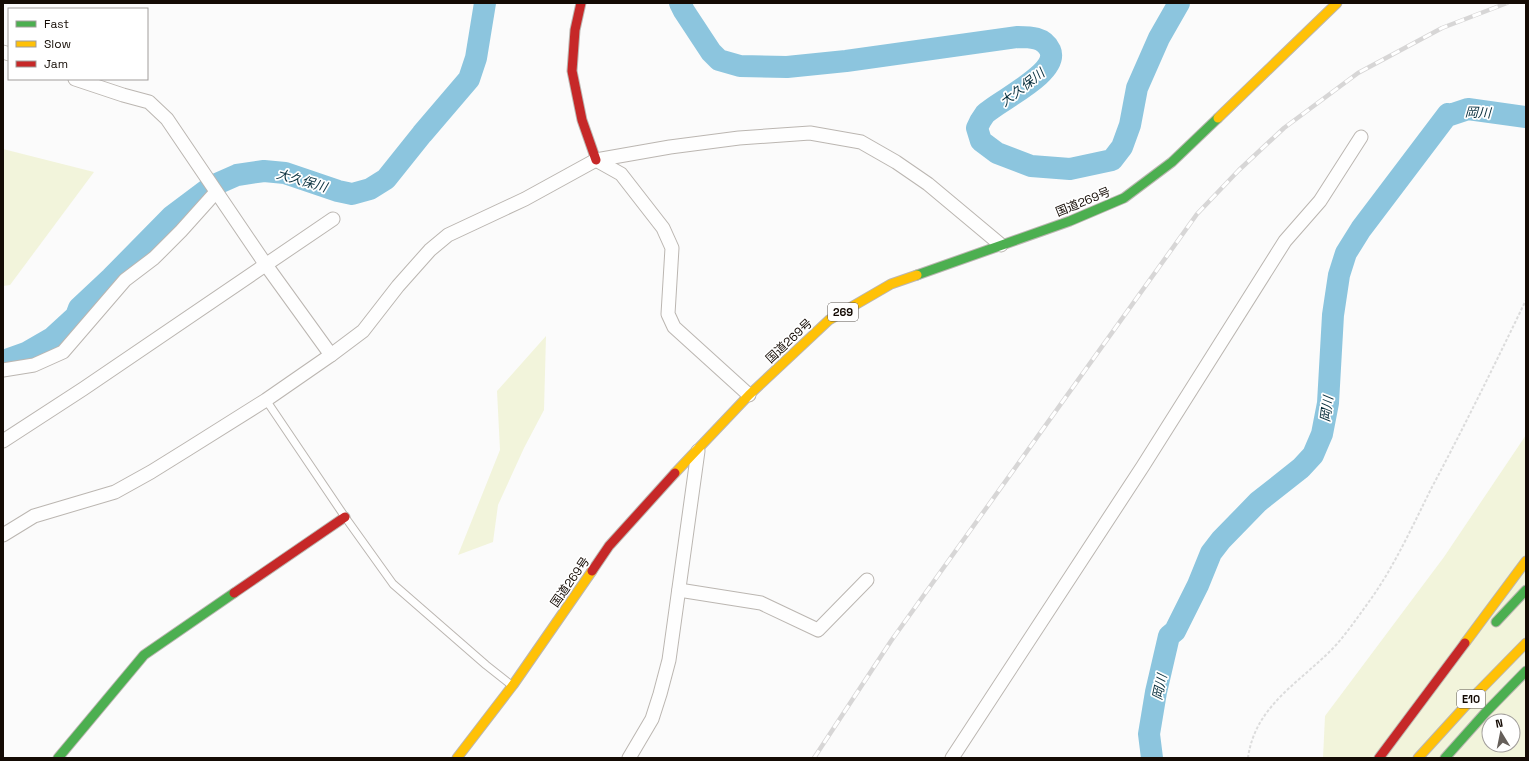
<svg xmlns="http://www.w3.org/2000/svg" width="1529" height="761" font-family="'Space Grotesk','Noto Sans JP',sans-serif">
<rect width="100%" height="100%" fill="#fbfbfb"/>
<!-- green -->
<g fill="#f2f4db" fill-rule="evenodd">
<polygon points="3,149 94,172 10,285 3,286"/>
<polygon points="546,336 544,410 524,448 498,505 493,542 458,555 500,450 497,391"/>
<path d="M1526,435V758H1323L1325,716L1444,557ZM1489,721H1513V745H1489Z"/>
</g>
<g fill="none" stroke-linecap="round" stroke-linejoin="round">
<!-- river -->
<g stroke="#8cc5de" stroke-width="22">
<path d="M680,3L684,11L711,52L719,60L740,66L787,67L846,61L1018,37C1030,37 1044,37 1050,50C1060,73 998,101 985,114C982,118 979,123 977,128L981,141L997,153L1031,166L1070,169L1112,160L1122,147L1130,125L1137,88L1159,38L1179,3"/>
<polyline points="3,361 26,353 52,338 76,316 79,308 111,278 172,216 212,186 237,175 264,171 285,173 338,191 352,194 370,189 386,179 422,134 469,79 476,58 485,3"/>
<polyline points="1152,758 1149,734 1156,692 1169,636 1175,631 1198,585 1211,553 1221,540 1258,502 1301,468 1313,455 1322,434 1328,403 1333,315 1339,275 1346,253 1361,229 1448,114 1447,116 1468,109 1526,117"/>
</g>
<!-- lane casing -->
<g stroke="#bbb6b1" stroke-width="9">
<polyline id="lane" points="266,400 345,517 393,584 486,665 510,684"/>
</g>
<!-- street casing -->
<g stroke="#bbb6b1" stroke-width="15">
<g id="street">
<polyline points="3,52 9,54"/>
<polyline points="75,79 123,95 149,102 167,119 266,265 331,355"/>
<polyline points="596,160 621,174 663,228 672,248 668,314 674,327 749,395"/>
<polyline points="3,370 34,365 63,352 125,280 154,258 181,231 216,192"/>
<polyline points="3,441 83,389 333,219"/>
<polyline points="3,535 34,516 115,492 151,472 188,449 266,400 331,355 363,331 398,286 430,250 448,235 525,199 596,160 670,147 739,138 810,133 861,142 896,162 928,184 1001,245"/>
<polyline points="679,590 761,603 818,630 867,580"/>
<polyline points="629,758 652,719 660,694 669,660 698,451"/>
<polyline points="952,758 1143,466 1285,241 1320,201 1361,137"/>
</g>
</g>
<!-- fast casing -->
<g stroke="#bbb6b1" stroke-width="11">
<g id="fast">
<polyline points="917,275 1070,221 1124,198 1172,162 1218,118"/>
<polyline points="1496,622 1526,590"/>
<polyline points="58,758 144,655 234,593"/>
<polyline points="1445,758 1486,712 1526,671"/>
</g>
</g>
<!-- slow casing -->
<g stroke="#bbb6b1" stroke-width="11">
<g id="slow">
<polyline points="1218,118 1337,3"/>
<polyline points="675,473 749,395 829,320 891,284 917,275"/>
<polyline points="1465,643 1526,561"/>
<polyline points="457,758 513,685 592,571"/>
<polyline points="1418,758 1479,691 1526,643"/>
</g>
</g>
<!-- jam casing -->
<g stroke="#bbb6b1" stroke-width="11">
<g id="jam">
<polyline points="581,3 575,30 572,71 582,120 596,160"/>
<polyline points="592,571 609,546 675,473"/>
<polyline points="234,593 345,517"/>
<polyline points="1379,758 1465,643"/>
</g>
</g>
<!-- path -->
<path stroke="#dcdcdc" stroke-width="2" stroke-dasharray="3 2" stroke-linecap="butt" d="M1248,758C1255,704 1303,681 1337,644C1348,631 1358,617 1368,603C1393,569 1412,527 1431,489C1464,427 1495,364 1526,300"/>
<!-- lane -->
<use href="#lane" stroke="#fefefe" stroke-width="7"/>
<!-- street -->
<use href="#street" stroke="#fefefe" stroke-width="13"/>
<!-- fast -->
<use href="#fast" stroke="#4caf50" stroke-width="9"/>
<!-- slow -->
<use href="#slow" stroke="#ffc107" stroke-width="9"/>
<!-- jam -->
<use href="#jam" stroke="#c62828" stroke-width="9"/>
<!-- rail casing -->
<g stroke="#d7d6d6" stroke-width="4.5">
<polyline id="rail" points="814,758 891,641 1197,214 1239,170 1284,128 1358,73 1442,28 1507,3"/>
</g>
<!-- rail -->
<use href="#rail" stroke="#fff" stroke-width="3" stroke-dasharray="9" stroke-linecap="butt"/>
</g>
<g text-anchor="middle" stroke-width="3.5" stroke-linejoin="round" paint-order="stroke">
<!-- shield labels -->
<g fill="#fff" stroke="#5a544f" stroke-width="1">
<rect x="828" y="303" width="30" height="18" rx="3"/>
<rect x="1457" y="690" width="28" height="18" rx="3"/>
</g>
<g font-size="11" font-weight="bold" fill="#140b04">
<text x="843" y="316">269</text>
<text x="1471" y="703">E10</text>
</g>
<!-- street labels -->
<g font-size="12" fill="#140b04" stroke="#fff">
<text transform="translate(1083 202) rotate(-22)" y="4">国道269号</text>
<text transform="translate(789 341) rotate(-43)" y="4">国道269号</text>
<text transform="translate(570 582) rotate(-55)" y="4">国道269号</text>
</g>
<!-- water labels -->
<g font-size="13" font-style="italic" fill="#072e3c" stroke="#fff">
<text transform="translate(1022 87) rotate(-38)" y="5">大久保川</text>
<text transform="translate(1478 112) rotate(2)" y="5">岡川</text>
<text transform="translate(302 180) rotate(16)" y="5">大久保川</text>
<text transform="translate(1326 409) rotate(-82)" y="5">岡川</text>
<text transform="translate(1159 687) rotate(-78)" y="5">岡川</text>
</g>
</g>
<!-- border -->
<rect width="1529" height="761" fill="none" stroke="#140b04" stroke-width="8"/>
<!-- legend -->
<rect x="8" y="8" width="140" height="72" fill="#ffffff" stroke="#a19d9b"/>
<rect x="16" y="21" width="20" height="6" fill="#4caf50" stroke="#a19d9b"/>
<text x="44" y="28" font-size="12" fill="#140b04">Fast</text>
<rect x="16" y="41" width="20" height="6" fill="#ffc107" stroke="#a19d9b"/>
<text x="44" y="48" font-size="12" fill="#140b04">Slow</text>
<rect x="16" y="61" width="20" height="6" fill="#c62828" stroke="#a19d9b"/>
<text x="44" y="68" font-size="12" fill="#140b04">Jam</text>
<!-- north arrow -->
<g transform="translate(1501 733) rotate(350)"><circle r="19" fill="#ffffff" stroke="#a19d9b"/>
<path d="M0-3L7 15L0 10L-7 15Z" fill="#655f5a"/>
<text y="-6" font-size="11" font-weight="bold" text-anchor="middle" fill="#140b04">N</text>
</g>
</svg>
